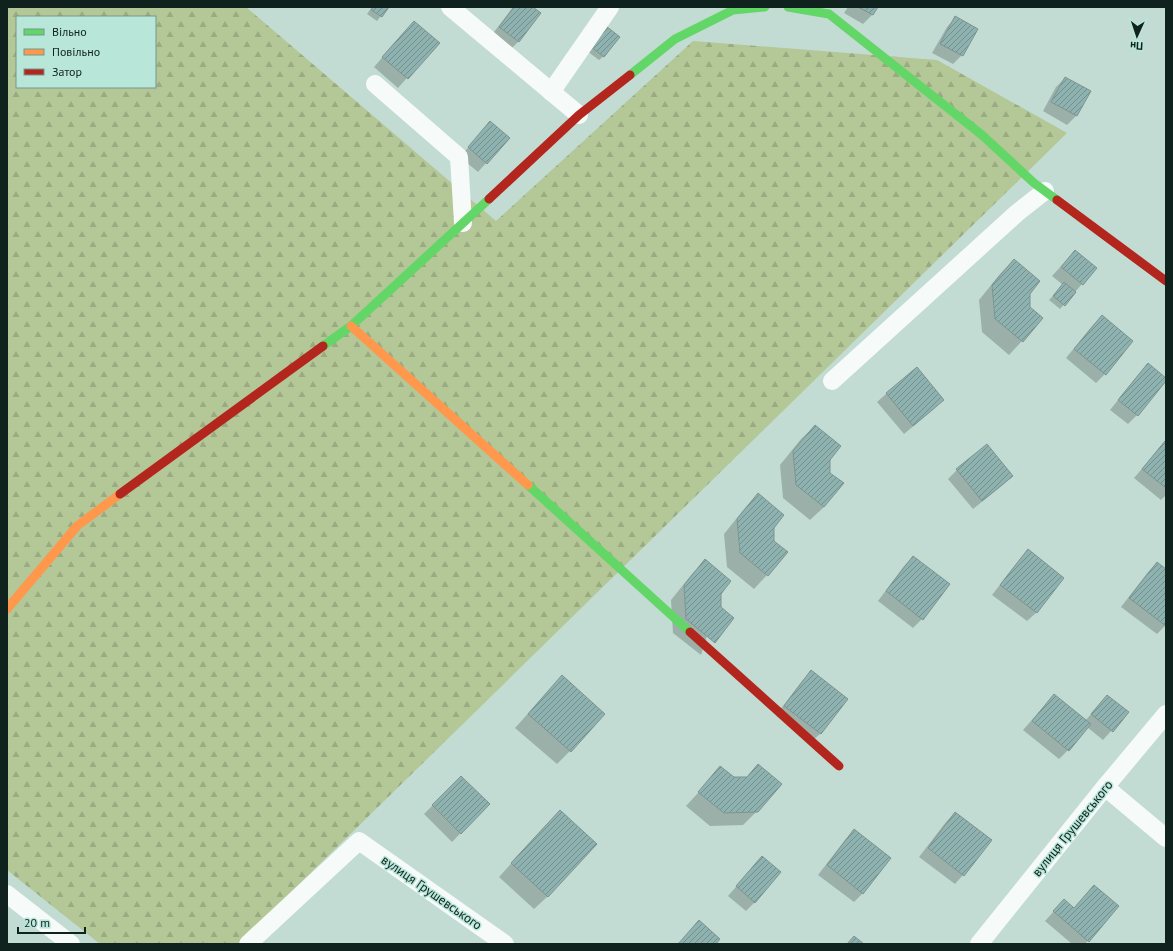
<svg xmlns="http://www.w3.org/2000/svg" width="1173" height="951" font-family="'PT Sans',sans-serif">
<defs>
<pattern id="forest-firs" width="22" height="20" patternUnits="userSpaceOnUse"><rect width="22" height="20" fill="#b4c796"/><path d="M5 1l3.5 6h-7zM16 11l3.5 6h-7z" fill="#9aab81"/></pattern>
<pattern id="building-hatch" width="6" height="6" patternUnits="userSpaceOnUse"><rect width="6" height="6" fill="#8eb2af"/><path d="M-1 1l2-2M0 6l6-6M5 7l2-2" fill="none" stroke="#73908e"/></pattern>
</defs>
<rect width="100%" height="100%" fill="#c2dcd4"/>
<!-- forest -->
<path fill="url(#forest-firs)" fill-rule="evenodd" d="M7,7H246L496,221L693,41L937,60L1067,133L238,944H100L7,870ZM17,17H155V87H17Z"/>
<!-- shadow -->
<g fill="#0003">
<polygon points="372,7 388,7 377,21 367,14"/>
<polygon points="513,7 532,7 540,13 518,42 509,51 491,36"/>
<polygon points="848,7 877,7 872,15 863,24 844,13"/>
<polygon points="955,18 962,55 953,64 932,53 947,27"/>
<polygon points="405,31 438,43 398,88 374,67"/>
<polygon points="602,32 604,56 599,60 587,51"/>
<polygon points="1065,78 1089,92 1076,116 1067,125 1043,111 1056,87"/>
<polygon points="490,122 486,163 478,172 460,157"/>
<polygon points="1075,251 1082,284 1060,309 1049,300 1063,285 1052,276"/>
<polygon points="1014,260 1029,293 1022,341 1009,355 982,332 979,300 1000,274"/>
<polygon points="1102,316 1132,341 1105,374 1096,383 1066,358 1093,325"/>
<polygon points="1148,365 1166,380 1137,415 1128,424 1110,410 1139,374"/>
<polygon points="916,369 943,400 934,409 904,434 877,402 886,394"/>
<polygon points="815,426 829,459 829,473 842,484 824,507 810,520 783,498 780,465 801,439"/>
<polygon points="1165,442 1166,495 1161,500 1134,478 1157,451"/>
<polygon points="987,446 1012,476 1003,485 973,509 948,479 957,470"/>
<polygon points="758,494 773,528 773,542 767,575 754,589 727,567 724,534 745,508"/>
<polygon points="1028,551 1063,578 1036,613 1027,621 992,595 1019,560"/>
<polygon points="913,557 922,619 913,628 878,601 904,566"/>
<polygon points="705,561 720,594 701,655 673,633 671,600 692,574"/>
<polygon points="1157,563 1166,570 1166,625 1157,634 1121,607 1148,572"/>
<polygon points="811,672 847,699 820,734 811,742 776,715 802,681"/>
<polygon points="549,690 570,751 557,764 515,728"/>
<polygon points="1054,695 1085,721 1099,705 1128,712 1103,740 1087,727 1068,750 1059,759 1023,730"/>
<polygon points="758,765 757,811 743,825 710,826 686,806 721,768 733,778 746,778"/>
<polygon points="461,777 489,804 452,842 424,814"/>
<polygon points="955,813 963,875 955,884 919,857 946,822"/>
<polygon points="546,825 548,896 534,909 499,877"/>
<polygon points="854,831 863,893 854,902 818,875 845,840"/>
<polygon points="762,857 755,902 746,911 728,896"/>
<polygon points="1094,886 1118,906 1085,944 1072,944 1045,921 1055,910 1073,909"/>
</g>
<!-- building -->
<g fill="url(#building-hatch)" stroke="#7f9491">
<polygon points="373,7 389,7 382,17 371,10"/>
<polygon points="514,7 533,7 541,13 519,42 499,27"/>
<polygon points="858,7 878,7 873,15"/>
<polygon points="955,16 978,29 963,56 940,44"/>
<polygon points="414,21 440,43 408,79 382,57"/>
<polygon points="606,26 620,37 604,57 590,46"/>
<polygon points="1065,77 1091,91 1077,116 1051,102"/>
<polygon points="490,121 510,138 487,164 468,147"/>
<polygon points="1075,250 1097,268 1083,285 1061,267"/>
<polygon points="1014,259 1040,281 1030,294 1030,307 1043,318 1023,342 995,319 992,285"/>
<polygon points="1064,282 1076,292 1065,306 1053,296"/>
<polygon points="1102,315 1133,341 1106,375 1074,349"/>
<polygon points="1148,363 1166,378 1166,381 1138,416 1118,400"/>
<polygon points="917,367 944,400 913,426 886,393"/>
<polygon points="815,425 841,446 830,460 830,473 844,483 824,507 796,485 793,451"/>
<polygon points="1165,441 1166,441 1166,488 1142,469"/>
<polygon points="987,444 1013,476 982,501 956,469"/>
<polygon points="758,493 784,515 774,528 774,541 788,552 768,576 740,553 737,519"/>
<polygon points="1028,549 1064,578 1037,613 1000,585"/>
<polygon points="913,556 950,584 923,620 886,591"/>
<polygon points="705,559 731,581 721,594 721,607 734,618 715,643 686,619 684,585"/>
<polygon points="1157,562 1166,569 1166,626 1129,598"/>
<polygon points="811,670 848,699 821,734 784,706"/>
<polygon points="562,675 605,714 571,752 528,714"/>
<polygon points="1054,694 1091,724 1069,751 1032,721"/>
<polygon points="1107,695 1129,712 1113,732 1091,714"/>
<polygon points="758,764 782,784 758,812 724,813 698,792 720,766 734,777 747,777"/>
<polygon points="461,776 490,804 461,834 432,805"/>
<polygon points="560,810 597,844 548,897 511,863"/>
<polygon points="955,812 992,840 964,876 928,848"/>
<polygon points="854,829 891,858 863,894 827,865"/>
<polygon points="762,856 781,872 755,903 736,886"/>
<polygon points="1094,885 1119,906 1089,942 1053,911 1064,899 1074,908"/>
<polygon points="699,920 720,939 716,944 678,944"/>
<polygon points="854,936 864,944 847,944"/>
</g>
<g fill="none" stroke-linecap="round" stroke-linejoin="round">
<!-- street -->
<g stroke="#f6faf9" stroke-width="18">
<polyline points="450,7 579,115"/>
<polyline points="375,84 459,157 463,223"/>
<polyline points="551,92 610,7"/>
<polyline points="832,381 1017,213 1045,191"/>
<polyline points="1105,787 1166,838"/>
<polyline points="7,894 71,944"/>
<polyline points="248,944 359,841 505,944"/>
<polyline points="979,944 1105,787 1166,714"/>
</g>
<!-- fast -->
<g stroke="#63d668" stroke-width="9">
<polyline points="788,7 829,14 982,135 1034,183 1057,200"/>
<polyline points="630,75 675,39 733,10 765,7"/>
<polyline points="323,346 351,326 489,199"/>
<polyline points="528,485 690,632"/>
</g>
<!-- slow -->
<g stroke="#ff974d" stroke-width="9">
<polyline points="351,326 528,485"/>
<polyline points="7,609 77,526 120,494"/>
</g>
<!-- jam -->
<g stroke="#b3261e" stroke-width="9">
<polyline points="489,199 579,115 630,75"/>
<polyline points="1057,200 1166,281"/>
<polyline points="120,494 323,346"/>
<polyline points="690,632 839,766"/>
</g>
</g>
<g text-anchor="middle" stroke-width="3" stroke-linejoin="round" paint-order="stroke">
<!-- street labels -->
<g font-size="13" fill="#10221e" stroke="#b8e6d9">
<text transform="translate(1072 828) rotate(-51)" y="5">вулиця Грушевського</text>
<text transform="translate(432 892) rotate(35)" y="5">вулиця Грушевського</text>
</g>
</g>
<!-- border -->
<rect width="1173" height="951" fill="none" stroke="#10221e" stroke-width="16"/>
<!-- legend -->
<rect x="16" y="16" width="140" height="72" fill="#b8e6d9" stroke="#75988e"/>
<rect x="24" y="29" width="20" height="6" fill="#63d668" stroke="#75988e"/>
<text x="52" y="36" font-size="12" fill="#10221e">Вільно</text>
<rect x="24" y="49" width="20" height="6" fill="#ff974d" stroke="#75988e"/>
<text x="52" y="56" font-size="12" fill="#10221e">Повільно</text>
<rect x="24" y="69" width="20" height="6" fill="#b3261e" stroke="#75988e"/>
<text x="52" y="76" font-size="12" fill="#10221e">Затор</text>
<!-- north arrow -->
<g transform="translate(1137 36) rotate(183)" stroke="#b8e6d9" stroke-width="3" paint-order="stroke">
<path d="M0-3L7 15L0 10L-7 15Z" fill="#10221e"/>
<text y="-6" font-size="11" font-weight="bold" text-anchor="middle" fill="#10221e">Пн</text>
</g>
<!-- scale -->
<path d="M18 927v6h67v-6" fill="none" stroke="#10221e" stroke-width="2"/>
<text x="24" y="927" font-size="12" fill="#10221e" stroke="#b8e6d9" stroke-width="3" paint-order="stroke">20 m</text>
</svg>
